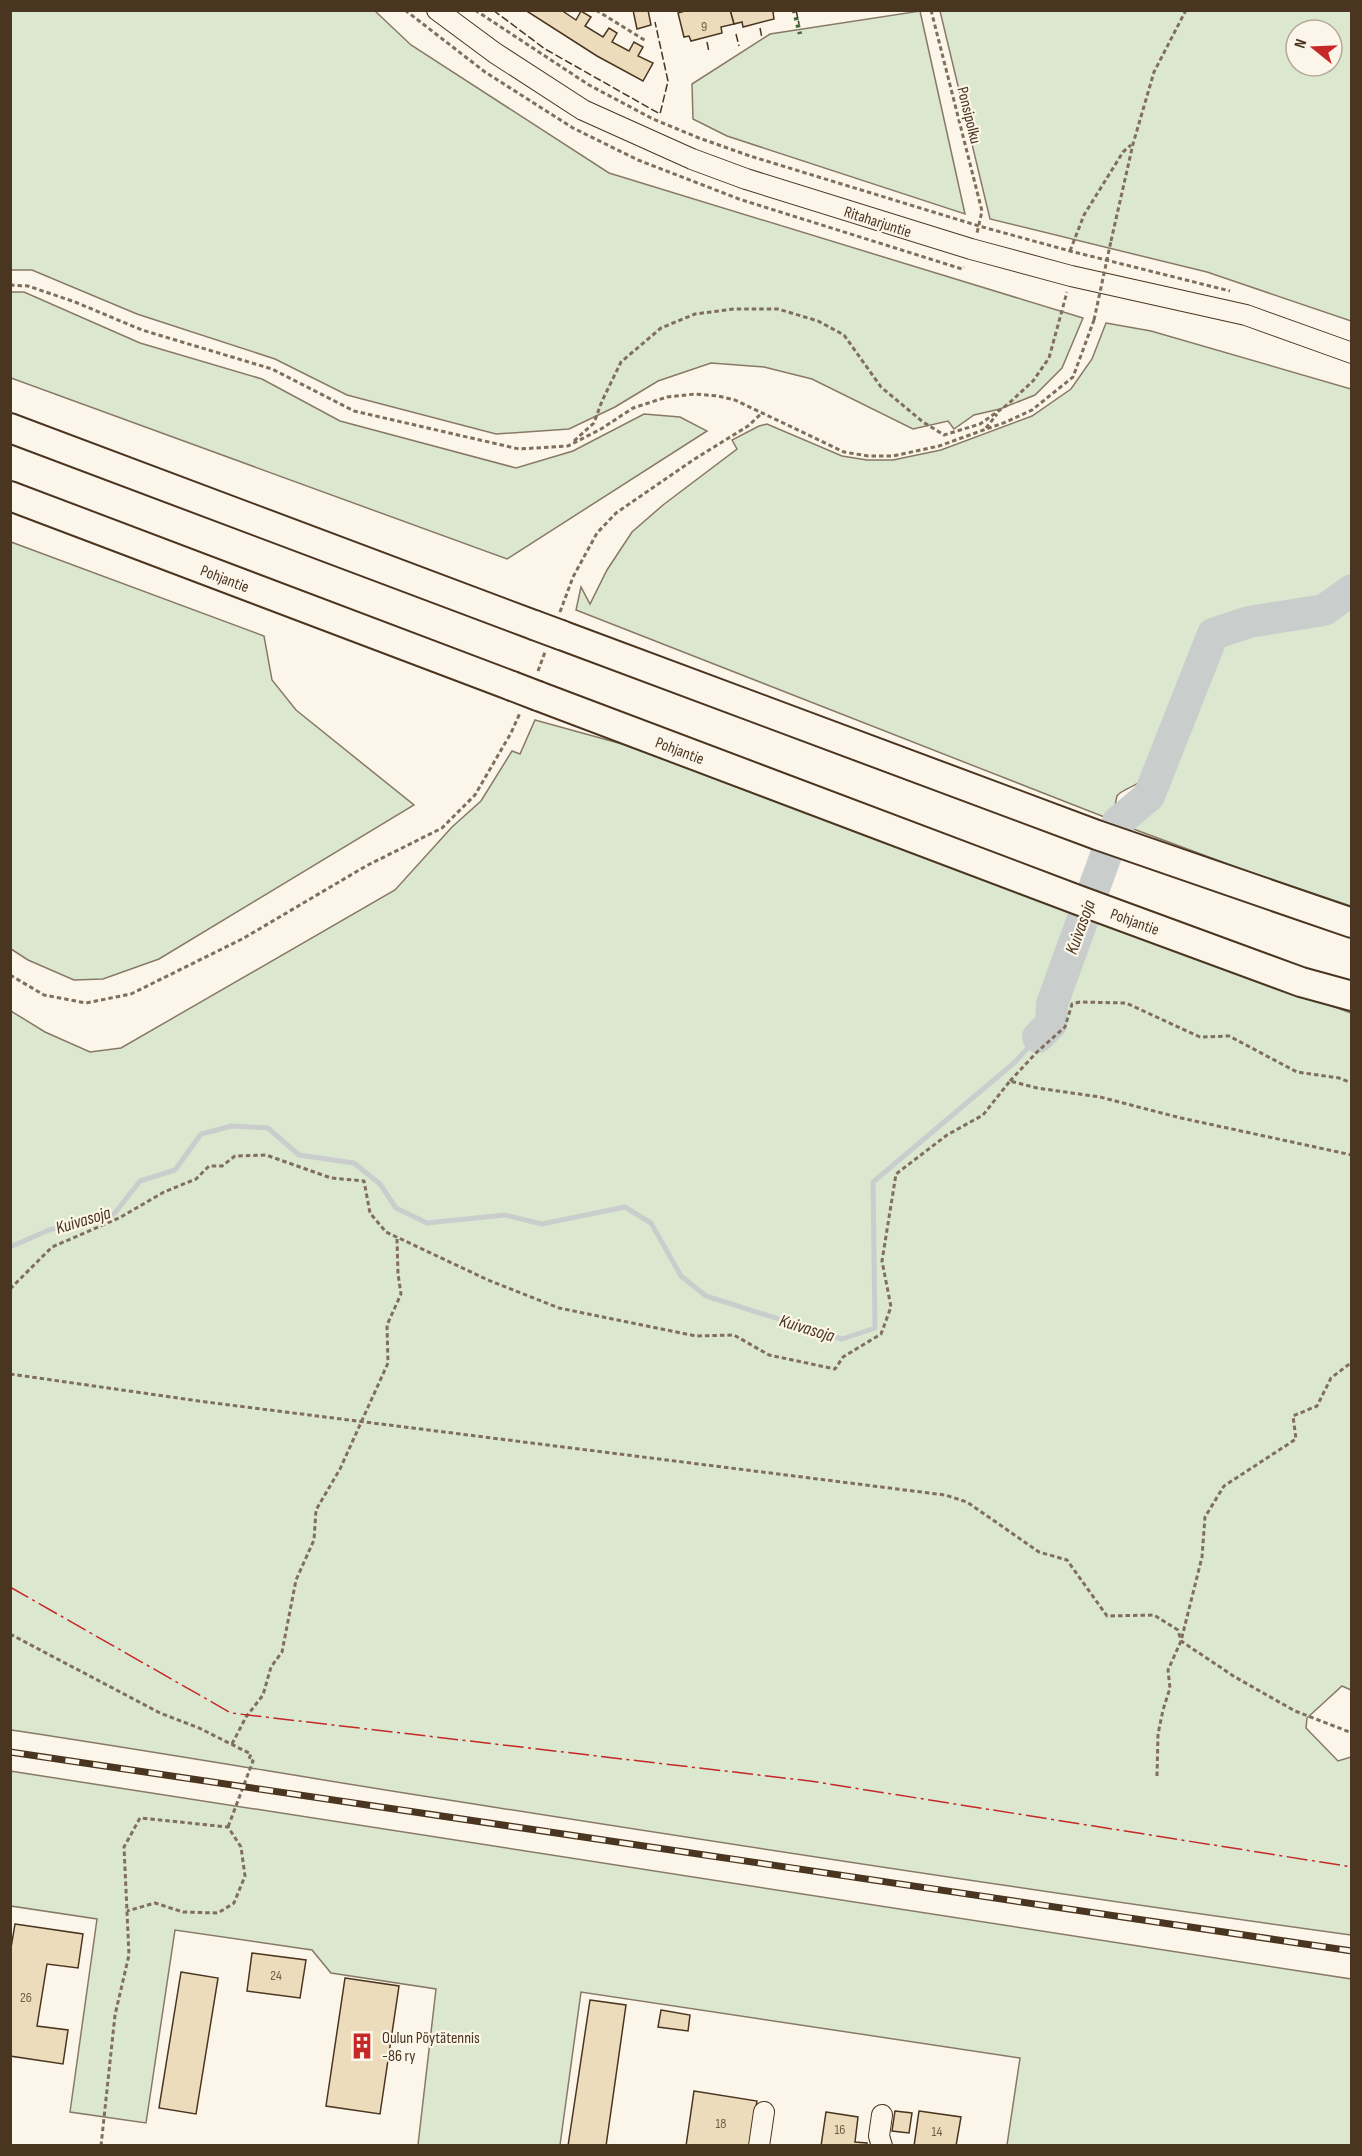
<svg xmlns="http://www.w3.org/2000/svg" width="1362" height="2156" font-family="'Sofia Sans Condensed',sans-serif">
<rect width="100%" height="100%" fill="#fbf6e9"/>
<!-- green -->
<g fill="#dce7d0" stroke="#887966" stroke-width="1.5" fill-rule="evenodd">
<polygon points="375,11 411,45 609,173 1083,318 1062,368 1035,395 1000,409 974,415 954,429 948,421 913,429 812,379 764,367 711,363 658,381 615,407 569,429 496,434 347,395 275,359 137,314 32,270 11,270 11,11"/>
<polygon points="920,11 965,214 727,136 693,119 692,84 770,34"/>
<path d="M940,11H1351V321L1207,272L990,219ZM1296,30H1332V66H1296Z"/>
<polygon points="10,292 24,292 140,343 262,379 340,421 516,468 573,451 644,414 680,417 707,431 507,559 11,378"/>
<path d="M1106,323L1151,331L1351,389V906L1252,873L1128,827L1133,814L1148,807L1153,799L1183,737L1169,731L1142,780C1135,787 1122,789 1117,796C1116,799 1114,814 1112,820L576,610L581,587L590,604L607,570L632,532L663,505L737,449L732,440L759,426L767,424L842,456L867,460H893L941,450L1032,416L1071,389L1092,359Z"/>
<polygon points="11,542 264,636 272,680 296,710 414,805 159,959 103,979 74,980 28,960 11,949"/>
<path d="M535,720L622,744L1351,1013V1690L1342,1686L1307,1718L1306,1728L1338,1761L1351,1757V1935C1052,1894 753,1848 455,1801C307,1778 159,1752 11,1730V1011L45,1032L90,1052L121,1048L395,890L452,827L481,801L512,751L520,754Z"/>
<polygon points="10,1771 1351,1979 1351,2145 1007,2145 1020,2058 581,1992 560,2145 418,2145 436,1989 331,1973 312,1950 175,1930 146,2123 70,2112 97,1919 11,1906"/>
</g>
<g fill="none" stroke-linecap="round" stroke-linejoin="round">
<!-- stream -->
<polyline stroke="#c9cecd" stroke-width="5" points="10,1247 49,1230 114,1214 140,1181 175,1170 201,1134 232,1126 268,1128 299,1155 354,1163 380,1184 396,1208 427,1223 505,1215 542,1224 625,1207 651,1223 681,1276 706,1296 842,1339 875,1328 873,1182 1014,1063 1038,1037"/>
<!-- river -->
<polyline stroke="#c9cecd" stroke-width="32" points="1038,1037 1051,1024 1052,1004 1118,822 1149,796 1213,634 1249,622 1324,610 1352,590"/>
</g>
<!-- building -->
<g fill="#ecdcbc" stroke="#4a3520" stroke-width="1.5">
<polygon points="525,10 561,10 576,20 581,11 591,17 585,26 603,37 609,28 617,33 612,42 629,51 634,42 643,47 638,56 653,63 643,81 597,56"/>
<polygon points="633,10 648,10 651,25 637,29"/>
<polygon points="730,10 777,10 773,12 774,19 743,27 742,22 734,24"/>
<polygon points="730,10 734,24 721,27 722,33 691,41 689,36 684,37 678,13 688,10"/>
<polygon points="15,1924 83,1934 78,1968 47,1964 37,2026 68,2030 63,2064 10,2056 10,1954"/>
<polygon points="252,1953 306,1960 300,1998 247,1991"/>
<polygon points="181,1972 218,1978 196,2114 159,2108"/>
<polygon points="345,1978 399,1986 380,2114 326,2106"/>
<polygon points="590,2000 626,2005 606,2146 568,2146"/>
<polygon points="661,2010 690,2015 688,2031 658,2027"/>
<polygon points="694,2091 757,2101 750,2146 686,2146"/>
<polygon points="895,2111 912,2113 909,2133 892,2131"/>
<polygon points="919,2111 961,2117 956,2146 914,2146"/>
<polygon points="826,2112 858,2117 855,2142 867,2143 867,2146 821,2146"/>
</g>
<g fill="none" stroke-linecap="round" stroke-linejoin="round">
<!-- minor casing -->
<g stroke="#4a3520" stroke-width="22">
<g id="minor">
<polyline points="437,10 495,53 583,110 692,159 746,179 971,249 1071,276 1246,315 1352,353"/>
<polyline points="759,2146 764,2112"/>
<polyline points="882,2146 879,2136 882,2115"/>
</g>
</g>
<!-- highway casing -->
<g stroke="#4a3520" stroke-width="32">
<g id="highway">
<polyline points="10,428 534,625"/>
<polyline points="10,496 512,686"/>
<polyline points="561,635 1097,835 1352,923"/>
<polyline points="538,696 1078,900 1301,982 1352,996"/>
</g>
</g>
<!-- path -->
<g stroke="#7f6f5c" stroke-width="3" stroke-dasharray="4.5 3" stroke-linecap="butt">
<polyline points="405,10 485,72 573,128 638,160 739,199 962,269 964,267"/>
<polyline points="475,10 589,85 653,119 699,138 750,156 979,226 1070,251 1230,291"/>
<polyline points="596,10 646,41"/>
<polyline points="931,10 982,211 977,233"/>
<polyline points="1111,241 1133,144 1154,72 1186,10"/>
<polyline points="1070,251 1084,215 1123,152 1131,145"/>
<polyline points="10,285 28,286 75,302 142,330 272,369 354,411 519,449 568,446 601,429 633,408 667,397 695,394 718,396 735,400 844,452 868,456 893,456 939,446 1006,422 1032,410 1073,377 1094,320"/>
<polyline points="986,428 997,414"/>
<polyline points="574,441 594,423 602,401 621,362 661,328 695,314 734,309 778,309 818,321 844,335 881,387 923,422 944,435 980,424 1007,405 1033,381 1049,358 1067,292"/>
<polyline points="560,612 573,577 597,533 616,513 693,460 748,426 762,413"/>
<polyline points="538,671 545,652"/>
<polyline points="10,975 44,995 86,1003 131,994 244,938 366,866 442,828 475,795 511,733 520,713"/>
<polyline points="1010,1081 1037,1052 1065,1027 1072,1004 1080,1002 1126,1003 1200,1037 1229,1036 1297,1072 1339,1078 1352,1083"/>
<polyline points="10,1289 52,1247 119,1218 164,1192 196,1179 209,1166 222,1166 235,1156 266,1155 331,1178 364,1181 370,1213 386,1232 488,1280 559,1308 696,1336 734,1335 769,1355 835,1369 843,1357 881,1334 891,1307 882,1261 896,1174 947,1135 983,1115 1010,1081 1037,1088 1100,1097 1181,1118 1352,1155"/>
<polyline points="10,1374 206,1402 945,1495 967,1502 1039,1552 1067,1560 1107,1616 1154,1615 1178,1630 1181,1641 1235,1677 1295,1711 1352,1733"/>
<polyline points="10,1634 160,1713 199,1728 251,1754 249,1759 253,1761 228,1827"/>
<polyline points="232,1744 246,1717 263,1695 271,1667 282,1652 296,1580 314,1540 316,1510 340,1469 388,1363 387,1325 401,1294 398,1274 397,1239"/>
<polyline points="1157,1776 1158,1734 1163,1710 1170,1688 1168,1670 1181,1641 1202,1557 1205,1517 1224,1486 1296,1439 1293,1416 1317,1406 1331,1378 1352,1362"/>
<polyline points="101,2146 115,2015 129,1955 124,1847 140,1818 228,1827 241,1847 245,1876 234,1903 218,1913 183,1912 155,1903 127,1911"/>
</g>
<!-- minor -->
<use href="#minor" stroke="#fbf6e9" stroke-width="20"/>
<!-- highway -->
<use href="#highway" stroke="#fbf6e9" stroke-width="28"/>
<!-- rail casing -->
<g stroke="#4a3520" stroke-width="7">
<polyline id="rail" points="10,1752 1352,1951"/>
</g>
<!-- rail -->
<use href="#rail" stroke="#fbf6e9" stroke-width="4.5" stroke-dasharray="14" stroke-linecap="butt"/>
<!-- highway-bridge casing -->
<g stroke="#4a3520" stroke-width="32" stroke-linecap="butt">
<g id="highway-bridge">
<polyline points="534,625 561,635"/>
<polyline points="512,686 538,696"/>
</g>
</g>
<!-- path-bridge -->
<polyline stroke="#7f6f5c" stroke-width="3" stroke-dasharray="4.5 3" stroke-linecap="butt" points="1094,320 1111,241"/>
<!-- highway-bridge -->
<use href="#highway-bridge" stroke="#fbf6e9" stroke-width="28"/>
<!-- hedge -->
<polyline stroke="#436837" stroke-width="4.5" stroke-dasharray="3 4.5" stroke-linecap="butt" points="794,10 800,34"/>
<!-- fence -->
<g stroke="#4a3520" stroke-width="1.5" stroke-dasharray="8 3" stroke-linecap="butt">
<polyline points="493,10 545,49 660,114 668,81 655,22"/>
<polyline points="796,10 799,24"/>
<polyline points="858,10 858,12"/>
<polyline points="760,28 762,38"/>
<polyline points="736,34 739,46"/>
<polyline points="707,42 709,52"/>
</g>
<!-- power -->
<polyline stroke="#c62828" stroke-width="1.5" stroke-dasharray="21 4.5 3 4.5" stroke-linecap="butt" points="10,1587 231,1713 810,1781 1352,1867"/>
</g>
<!-- icons -->
<defs>
<g id="building-bare" transform="scale(2.07)"><path d="M-4-6H4V6H1V3H-1V6H-4ZM-2.5-4.3h1.7v1.8h-1.7ZM.8-4.3h1.7v1.8H.8ZM-2.5-1h1.7V.8h-1.7ZM.8-1h1.7V.8H.8Z" fill="#c62828" stroke="#fbf6e9" stroke-width="2.5" paint-order="stroke"/></g>
</defs>
<g fill-rule="evenodd">
<use href="#building-bare" x="362" y="2046"/>
</g>
<g text-anchor="middle" stroke-width="4.5" stroke-linejoin="round" paint-order="stroke">
<!-- number labels -->
<g font-size="14" fill="#725f47">
<text x="704" y="31">9</text>
<text x="276" y="1980">24</text>
<text x="26" y="2002">26</text>
<text x="721" y="2128">18</text>
<text x="840" y="2134">16</text>
<text x="937" y="2136">14</text>
</g>
<!-- street labels -->
<g font-size="16" fill="#4a3520" stroke="#fbf6e9">
<text transform="translate(970 115) rotate(76)" y="6">Ponsipolku</text>
<text transform="translate(878 221) rotate(18)" y="6">Ritaharjuntie</text>
<text transform="translate(225 578) rotate(21)" y="6">Pohjantie</text>
<text transform="translate(680 750) rotate(21)" y="6">Pohjantie</text>
<text transform="translate(1135 921) rotate(20)" y="6">Pohjantie</text>
</g>
<!-- poi labels -->
<g font-size="16" fill="#4a3520" stroke="#fbf6e9" text-anchor="start">
<text x="382" y="2043">Oulun Pöytätennis<tspan x="382" dy="18">-86 ry</tspan></text>
</g>
<!-- water labels -->
<g font-size="18" font-style="italic" fill="#4a3520" stroke="#fbf6e9">
<text transform="translate(1080 927) rotate(-70)" y="6">Kuivasoja</text>
<text transform="translate(83 1220) rotate(-17)" y="6">Kuivasoja</text>
<text transform="translate(807 1328) rotate(17)" y="6">Kuivasoja</text>
</g>
</g>
<!-- border -->
<rect width="1362" height="2156" fill="none" stroke="#4a3520" stroke-width="24"/>
<!-- north arrow -->
<g transform="translate(1314 48) rotate(288)"><circle r="28" fill="#fbf6e9" stroke="#b4a999" stroke-width="1.5"/>
<path d="M0-4.5L10 22L0 15L-10 22Z" fill="#c62828"/>
<text y="-9" font-size="16" font-weight="bold" text-anchor="middle" fill="#4a3520">N</text>
</g>
</svg>
